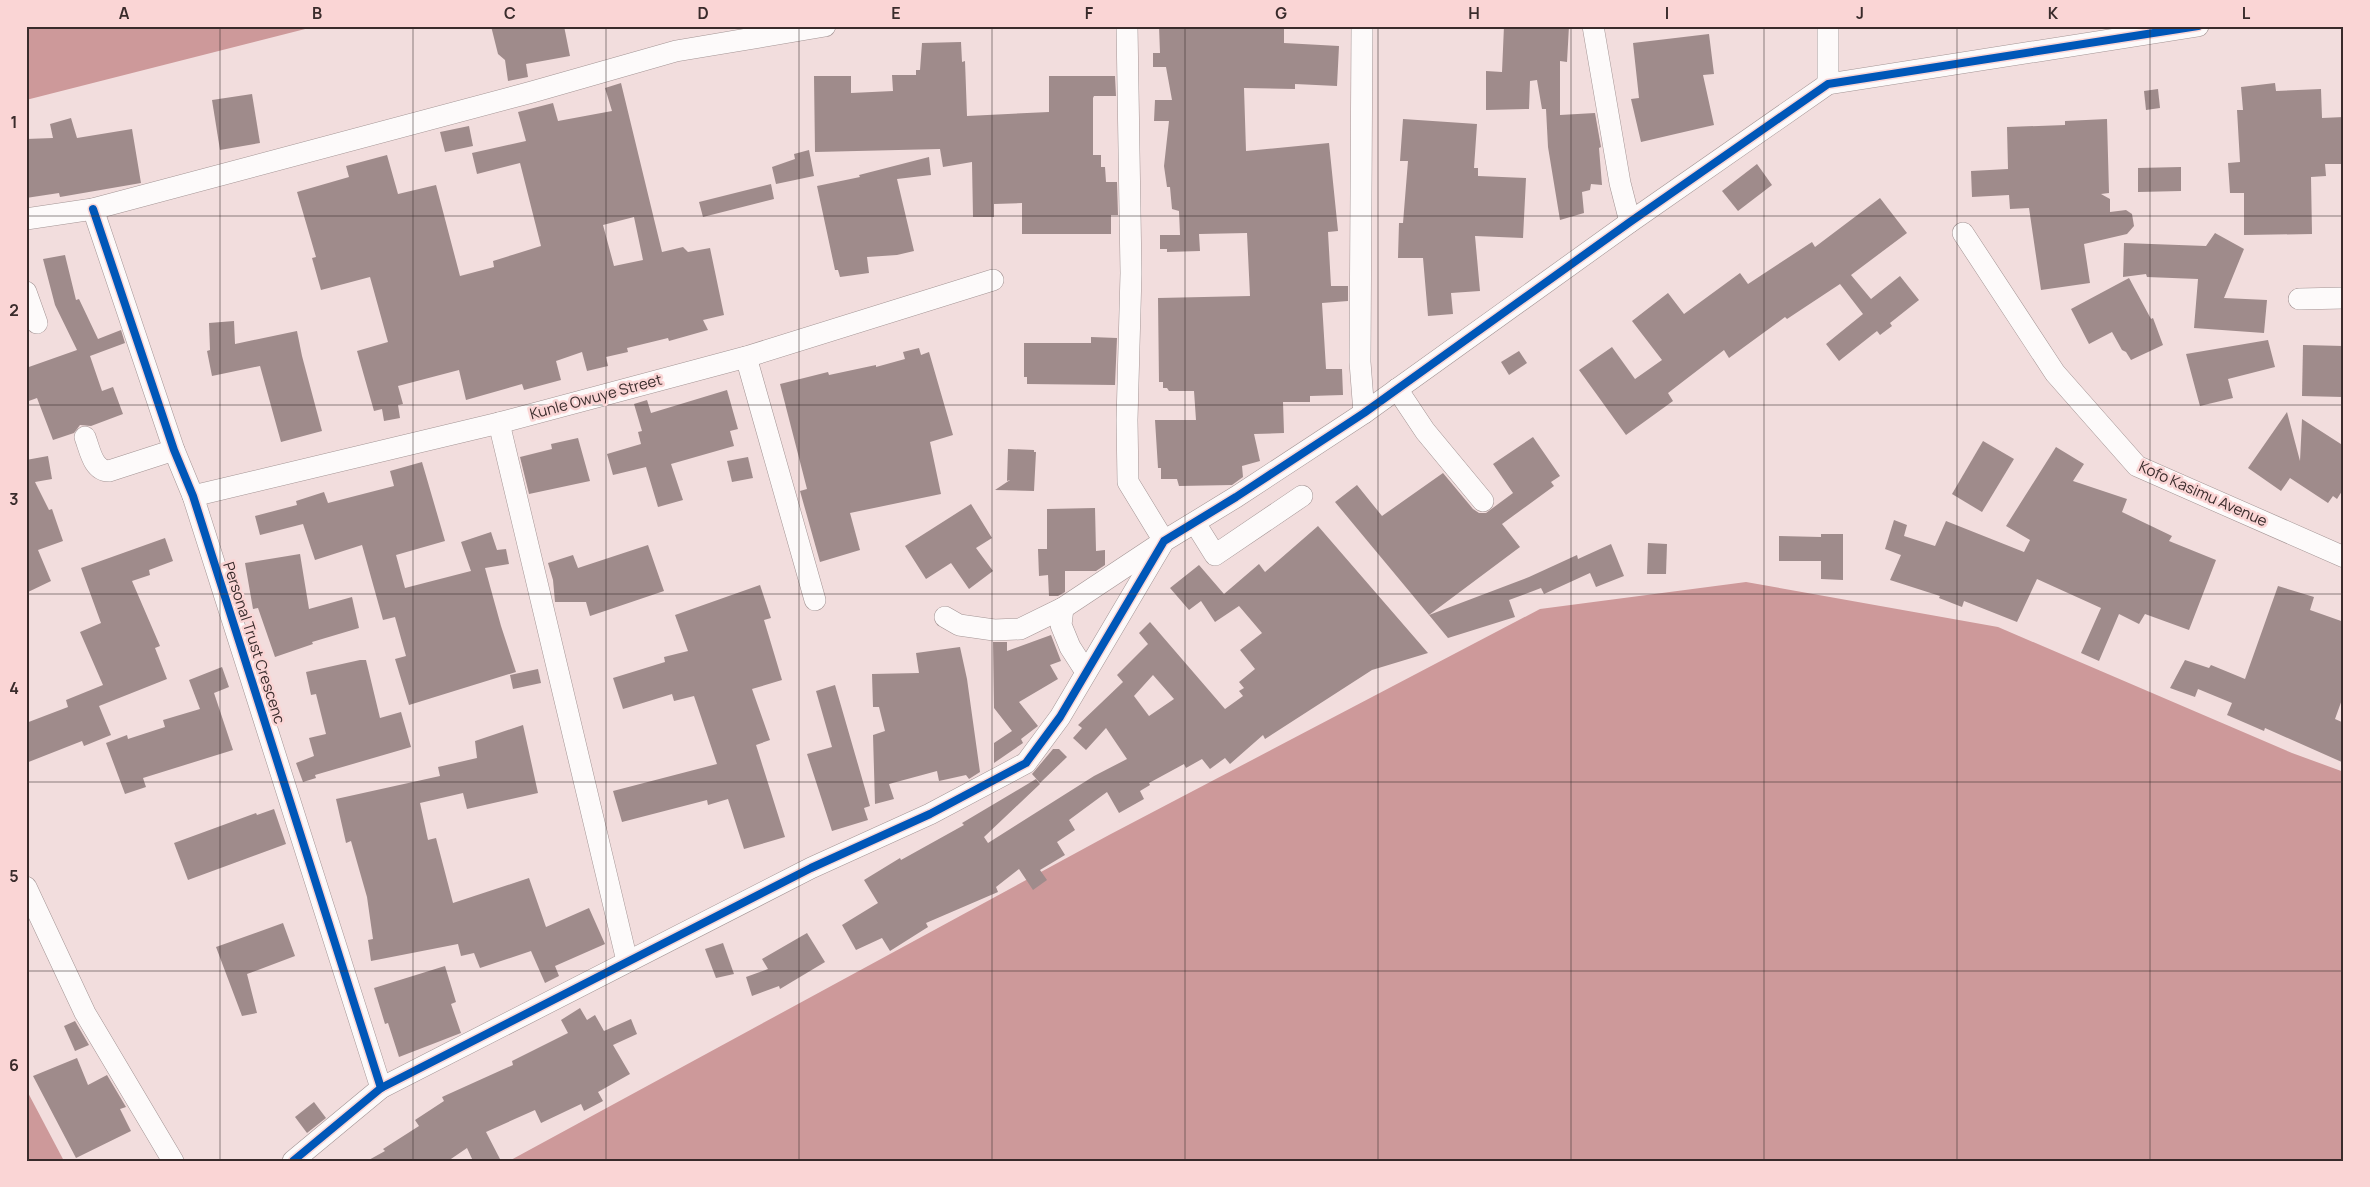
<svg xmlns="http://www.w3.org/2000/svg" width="2370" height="1187" font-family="Manrope,sans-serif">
<rect width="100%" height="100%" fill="#f2dddd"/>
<!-- water -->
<g fill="#cd999a">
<polygon points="26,26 317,26 26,100"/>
<polygon points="1746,582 1998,627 2292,753 2344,772 2344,1161 509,1161 1109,835 1540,609"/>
<polygon points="26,1089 64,1161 26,1161"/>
</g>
<!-- building -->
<g fill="#9f8b8b" fill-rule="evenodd">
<polygon points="491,26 564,26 570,56 526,64 528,77 508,81 505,60 498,54"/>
<polygon points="1159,26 1284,26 1284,43 1339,46 1337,86 1295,84 1295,89 1244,88 1246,151 1329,143 1338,231 1328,232 1331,286 1348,286 1348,301 1322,303 1326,369 1342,369 1343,395 1310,396 1310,402 1283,402 1284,433 1254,434 1260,461 1242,466 1243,477 1232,485 1179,486 1177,479 1161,479 1161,468 1158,468 1155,420 1196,420 1194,391 1169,391 1167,388 1163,388 1163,382 1159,382 1158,298 1250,296 1247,233 1199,234 1200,251 1167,252 1167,249 1160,249 1160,235 1180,235 1179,211 1172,209 1170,187 1167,187 1164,166 1169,121 1154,121 1155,100 1172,100 1166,67 1153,67 1153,53 1160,53"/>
<polygon points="1504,26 1569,26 1567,62 1560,61 1560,115 1595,113 1601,147 1599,148 1602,185 1591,184 1590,190 1582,192 1584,213 1560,220 1548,147 1546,109 1542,109 1537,80 1530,81 1529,109 1486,110 1486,71 1502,72"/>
<polygon points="1709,34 1714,74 1703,75 1714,125 1641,142 1631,99 1639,98 1633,43"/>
<polygon points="961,42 962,62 965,61 967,116 1049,112 1049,76 1115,76 1116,96 1094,96 1093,98 1093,155 1101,155 1101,167 1105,167 1106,182 1117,182 1118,215 1111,215 1111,234 1022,234 1022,203 994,204 994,217 973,217 972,162 943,167 940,149 815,152 814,76 851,76 851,93 893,91 892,75 916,75 916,70 920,70 922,43"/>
<path d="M621,83L662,252L683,247L688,252L710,248L724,315L703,320L708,330L669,341L668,338L627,348L628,352L606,357L608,366L587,371L582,352L556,361L561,380L524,390L522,384L466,400L459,370L398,386L403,404L398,405L400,418L384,421L382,409L374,411L357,351L388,342L370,277L321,290L312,258L316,257L297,192L349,177L346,166L387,155L398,194L436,185L460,276L494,267L493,261L541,246L520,163L477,174L472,153L526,141L518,112L553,103L558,121L612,111L605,88ZM634,217L643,260L614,266L603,225Z"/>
<polygon points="2275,83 2276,91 2321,89 2322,118 2344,117 2344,164 2325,164 2326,176 2311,177 2312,234 2244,235 2244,193 2230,193 2228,163 2240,162 2237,110 2243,110 2241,87"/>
<polygon points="2158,89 2160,108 2146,110 2144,91"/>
<polygon points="252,94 260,143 220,150 212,100"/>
<polygon points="71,118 77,138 132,129 141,183 60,197 59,193 26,198 26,139 53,138 50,124"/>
<polygon points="1403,119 1477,124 1474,168 1478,168 1478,176 1526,178 1523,238 1475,236 1480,291 1451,293 1453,314 1428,316 1423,258 1398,258 1399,223 1403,223 1408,161 1400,161"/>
<polygon points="2107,119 2109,193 2101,194 2110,199 2110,212 2126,210 2132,214 2134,226 2127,234 2084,244 2090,283 2041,290 2029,208 2010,209 2009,195 1972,197 1971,171 2008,169 2007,127 2065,125 2065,121"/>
<polygon points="469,126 473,146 445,152 440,132"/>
<polygon points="809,150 814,176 776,184 772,167 795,159 794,154"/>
<polygon points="929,157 931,175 897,179 914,251 897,255 867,257 869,273 840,277 838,270 835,270 817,186 860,177 859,175"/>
<polygon points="1757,164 1772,185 1738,211 1722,191"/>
<polygon points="2181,167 2181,191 2138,192 2138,168"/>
<polygon points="771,184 774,199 703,217 699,202"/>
<polygon points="1880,198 1907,233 1851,275 1871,299 1900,276 1919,300 1890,323 1892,326 1880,335 1877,331 1839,361 1826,344 1863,314 1840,284 1787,319 1785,317 1729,358 1724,350 1668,393 1673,401 1626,435 1579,370 1612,347 1635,379 1662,360 1632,321 1668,293 1684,314 1740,273 1748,284 1812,242 1815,247"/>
<polygon points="2215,233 2244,249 2224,298 2267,300 2264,333 2194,328 2198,279 2147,277 2146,274 2123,277 2124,243 2206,246"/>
<polygon points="65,255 76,300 79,299 98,339 121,330 125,343 90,356 102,391 113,387 123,414 91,426 80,425 74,433 53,440 37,398 26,402 26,368 77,350 55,305 43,259"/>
<polygon points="2129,278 2151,319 2153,318 2163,345 2131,360 2126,352 2122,350 2112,332 2089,344 2071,309"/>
<polygon points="234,321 235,344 297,331 302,356 322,431 281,442 260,366 212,376 207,351 210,350 209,323"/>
<polygon points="1091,337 1117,338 1115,385 1027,384 1027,377 1024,377 1024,343 1091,343"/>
<polygon points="2268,340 2275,367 2228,379 2233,398 2200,406 2186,354"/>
<polygon points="2303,345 2343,346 2342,397 2302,396"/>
<polygon points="919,348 921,355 929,352 953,435 930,442 941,494 850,513 860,550 820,562 800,491 807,489 780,384 828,372 829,375 876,365 876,367 905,359 903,352"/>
<polygon points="1519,351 1527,363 1509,375 1501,362"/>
<polygon points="727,390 738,429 730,431 734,446 671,464 683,500 658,507 646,467 613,475 607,454 641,444 638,432 642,431 634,404 647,400 651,413"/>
<polygon points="2287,412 2300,461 2302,419 2344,446 2344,488 2337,499 2333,496 2328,503 2290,478 2281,491 2248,468"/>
<polygon points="1533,437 1560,476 1551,482 1554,486 1502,524 1520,547 1429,615 1335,502 1357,485 1382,516 1443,473 1473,509 1479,513 1486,513 1513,493 1493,464"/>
<polygon points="578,438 590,481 529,494 520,457 552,449 551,444"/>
<polygon points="1983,441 2014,459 1982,512 1952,494"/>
<polygon points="2056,447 2084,464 2073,481 2127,499 2122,512 2172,536 2169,541 2216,560 2189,630 2145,614 2139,624 2119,614 2099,661 2081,653 2101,608 2037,579 2017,622 1964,601 1962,607 1939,598 1940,596 1890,580 1901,555 1885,549 1894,520 1907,525 1904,536 1935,546 1946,521 2024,552 2030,540 2006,526"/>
<polygon points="1008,449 1034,450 1034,452 1036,452 1034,491 995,490 1010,480 1007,481"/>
<polygon points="48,456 52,479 35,482 49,510 52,509 63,541 38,550 51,581 26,593 26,460"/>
<polygon points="748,457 753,478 732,482 727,461"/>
<polygon points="422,462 445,541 396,555 405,588 471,571 461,542 491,532 497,550 506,549 509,564 485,568 501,626 516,672 409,705 395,659 406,656 395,617 383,620 362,545 315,560 303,524 260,535 255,516 297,505 296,501 324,492 328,503 394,486 390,471"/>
<polygon points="971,504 992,538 976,548 993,571 969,589 951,563 926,579 905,546"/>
<polygon points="1095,508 1096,551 1105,550 1105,565 1096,571 1065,571 1065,592 1058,596 1049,596 1048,575 1039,576 1038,549 1047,549 1047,509"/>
<path d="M1318,526L1428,653L1372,670L1265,739L1263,735L1230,764L1225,758L1210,769L1202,759L1186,768L1184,764L1149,783L1150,785L1140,791L1144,799L1119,813L1107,792L1069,820L1075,830L1057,842L1065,855L1040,870L1047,880L1033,890L1019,869L996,887L998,892L926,923L928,927L890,951L882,938L856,950L842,925L878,903L864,880L900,858L901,860L964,825L962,823L1036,779L1040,784L984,837L988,843L1094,776L1127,759L1106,728L1086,750L1073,738L1082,728L1078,725L1123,682L1117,675L1148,644L1139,633L1150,622L1225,709L1243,696L1239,691L1244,688L1239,682L1255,669L1240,650L1262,633L1239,606L1215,622L1201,601L1189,610L1170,588L1199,565L1224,594L1259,564L1265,572ZM1153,675L1174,699L1149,716L1134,696Z"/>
<polygon points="1821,534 1843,534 1843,580 1821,579 1821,561 1779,561 1779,536 1821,537"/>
<polygon points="165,538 173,561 149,570 150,575 132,581 160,646 155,648 167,679 99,706 111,735 84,746 82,741 26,763 26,723 68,707 66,700 103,685 80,632 101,623 81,568"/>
<polygon points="1648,543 1667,544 1666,574 1647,574"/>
<polygon points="1611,544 1624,576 1596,587 1590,573 1544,594 1541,588 1509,600 1515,617 1448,638 1429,615 1529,577 1577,555 1578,559"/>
<polygon points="648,545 664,591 590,616 586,602 555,602 553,580 548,563 573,555 578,568"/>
<polygon points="300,554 309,609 352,597 359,628 312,642 313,644 275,657 258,608 253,609 245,563"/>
<polygon points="760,585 771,618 764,620 782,680 752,689 770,740 756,745 785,837 744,849 728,799 708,805 707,800 622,822 613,791 717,764 694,696 674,701 672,694 623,709 613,678 665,662 664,657 688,651 675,615"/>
<polygon points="2278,586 2314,597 2310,610 2344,622 2344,694 2335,719 2344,723 2344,763 2265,728 2264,731 2227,715 2232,703 2198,689 2195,697 2170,688 2185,660 2209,668 2211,665 2245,679"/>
<polygon points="1051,635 1061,661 1050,665 1058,679 1019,702 1038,726 1021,739 1023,743 994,763 994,743 1012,731 994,708 993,642 1007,642 1007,651"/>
<polygon points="960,647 967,679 980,772 969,779 966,775 939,781 937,771 889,784 894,799 875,804 873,735 885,731 879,707 873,707 872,674 919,673 916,653"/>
<polygon points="360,660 366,660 380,718 401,712 411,747 315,775 316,778 303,782 296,763 314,756 309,738 326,734 316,694 311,695 306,672"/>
<polygon points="222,667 229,687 214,693 233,750 143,778 146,787 125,794 106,743 127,735 128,739 165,727 163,720 200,709 189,680"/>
<polygon points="538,669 541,683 513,689 510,675"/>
<polygon points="835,685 870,806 864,808 868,820 832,831 807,754 832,747 816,691"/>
<polygon points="523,725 538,793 467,809 463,793 420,803 428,840 436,838 453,903 529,878 546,927 589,908 605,944 555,966 559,976 545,983 531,951 480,968 474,953 461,956 458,944 371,961 368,940 373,939 367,897 351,841 346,843 336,799 440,776 438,767 477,758 475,741"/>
<polygon points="1053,749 1059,749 1067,757 1040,783 1032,774"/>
<polygon points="274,809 286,844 188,880 174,843 256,813 257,815"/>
<polygon points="283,923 295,956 247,974 257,1013 242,1016 216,947"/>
<polygon points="807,933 825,962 780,989 779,986 752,996 746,977 768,969 762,959"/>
<polygon points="723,943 734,974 716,978 705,949"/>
<polygon points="445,966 456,1002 451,1004 461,1033 399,1057 388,1023 385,1024 374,988"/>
<polygon points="580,1008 587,1020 595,1015 604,1031 631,1019 637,1034 613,1045 630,1074 598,1092 603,1101 584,1111 581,1104 541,1123 535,1110 486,1132 501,1161 473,1161 467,1148 448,1161 367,1161 385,1151 383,1149 419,1126 415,1120 444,1101 442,1097 513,1065 512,1061 568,1033 561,1020"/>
<polygon points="75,1021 89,1045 75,1051 64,1026"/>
<polygon points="77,1058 88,1085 107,1075 126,1107 120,1109 131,1131 76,1158 33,1076"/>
<polygon points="314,1102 326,1118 307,1133 295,1117"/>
</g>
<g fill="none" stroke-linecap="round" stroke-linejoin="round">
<!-- minor casing -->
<g stroke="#a39494" stroke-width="22">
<g id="minor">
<polyline points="1362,26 1360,362 1364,413"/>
<polyline points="1593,26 1620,183 1630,222"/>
<polyline points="1828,26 1828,84"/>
<polyline points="93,209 174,450 193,496 381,1088"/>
<polyline points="26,219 93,209 532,92 676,51 825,26"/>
<polyline points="1963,233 2055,373 2137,466 2344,557"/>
<polyline points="26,292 37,323"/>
<polyline points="2299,299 2344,298"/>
<polyline points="746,357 815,600"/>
<polyline points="1397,389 1425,431 1483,501"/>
<polyline points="499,423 627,961"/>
<path d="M85,437C90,450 93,471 109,471L174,450"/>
<polyline points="193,496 499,423 746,357 993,280"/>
<polyline points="1195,523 1215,555 1302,496"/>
<polyline points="1063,608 1061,625 1070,647 1086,672"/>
<polyline points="945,617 959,625 994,630 1020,629 1063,608 1164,541 1128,482 1127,420 1131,273 1127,26"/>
<polyline points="26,887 85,1013 173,1161"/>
<polyline points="293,1161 381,1088 811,868 930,814 1026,763 1060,717 1164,541 1236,497 1364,413 1630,222 1828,84 2198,26"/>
</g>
</g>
<!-- minor -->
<use href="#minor" stroke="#fdfafa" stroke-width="21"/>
<!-- cycleway casing -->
<g stroke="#fad5d5" stroke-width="11">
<g id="cycleway">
<polyline points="93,209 174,450 193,496 381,1088"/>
<polyline points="293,1161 381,1088 811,868 930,814 1026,763 1060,717 1164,541 1236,497 1364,413 1630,222 1828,84 2198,26"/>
</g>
</g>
<!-- cycleway -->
<use href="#cycleway" stroke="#0057b8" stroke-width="8"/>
</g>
<!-- grid -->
<path fill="none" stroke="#392b2b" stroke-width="1" stroke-opacity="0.55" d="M220,26V1161M413,26V1161M606,26V1161M799,26V1161M992,26V1161M1185,26V1161M1378,26V1161M1571,26V1161M1764,26V1161M1957,26V1161M2150,26V1161M26,216H2344M26,405H2344M26,594H2344M26,782H2344M26,971H2344"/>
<g text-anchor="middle" stroke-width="5" stroke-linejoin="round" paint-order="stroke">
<!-- street labels -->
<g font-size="15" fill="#392b2b" stroke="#fad5d5">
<text transform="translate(596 397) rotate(-15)" y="5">Kunle Owuye Street</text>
<text transform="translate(2203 494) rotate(24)" y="5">Kofo Kasimu Avenue</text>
<text transform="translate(254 643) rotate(72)" y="5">Personal Trust Crescenc</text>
</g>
</g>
<!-- border -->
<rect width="2370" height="1187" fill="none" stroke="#fad5d5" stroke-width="55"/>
<rect x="28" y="28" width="2314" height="1132" fill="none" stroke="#392b2b" stroke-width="2"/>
<g font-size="16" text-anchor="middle" font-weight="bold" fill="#392b2b">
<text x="124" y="19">A</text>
<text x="317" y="19">B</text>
<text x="510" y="19">C</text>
<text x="703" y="19">D</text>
<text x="896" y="19">E</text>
<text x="1089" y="19">F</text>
<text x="1281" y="19">G</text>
<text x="1474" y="19">H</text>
<text x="1667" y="19">I</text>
<text x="1860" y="19">J</text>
<text x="2053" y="19">K</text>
<text x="2246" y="19">L</text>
<text x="14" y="128">1</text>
<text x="14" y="316">2</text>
<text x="14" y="505">3</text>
<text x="14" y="694">4</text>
<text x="14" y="882">5</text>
<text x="14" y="1071">6</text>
</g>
</svg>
